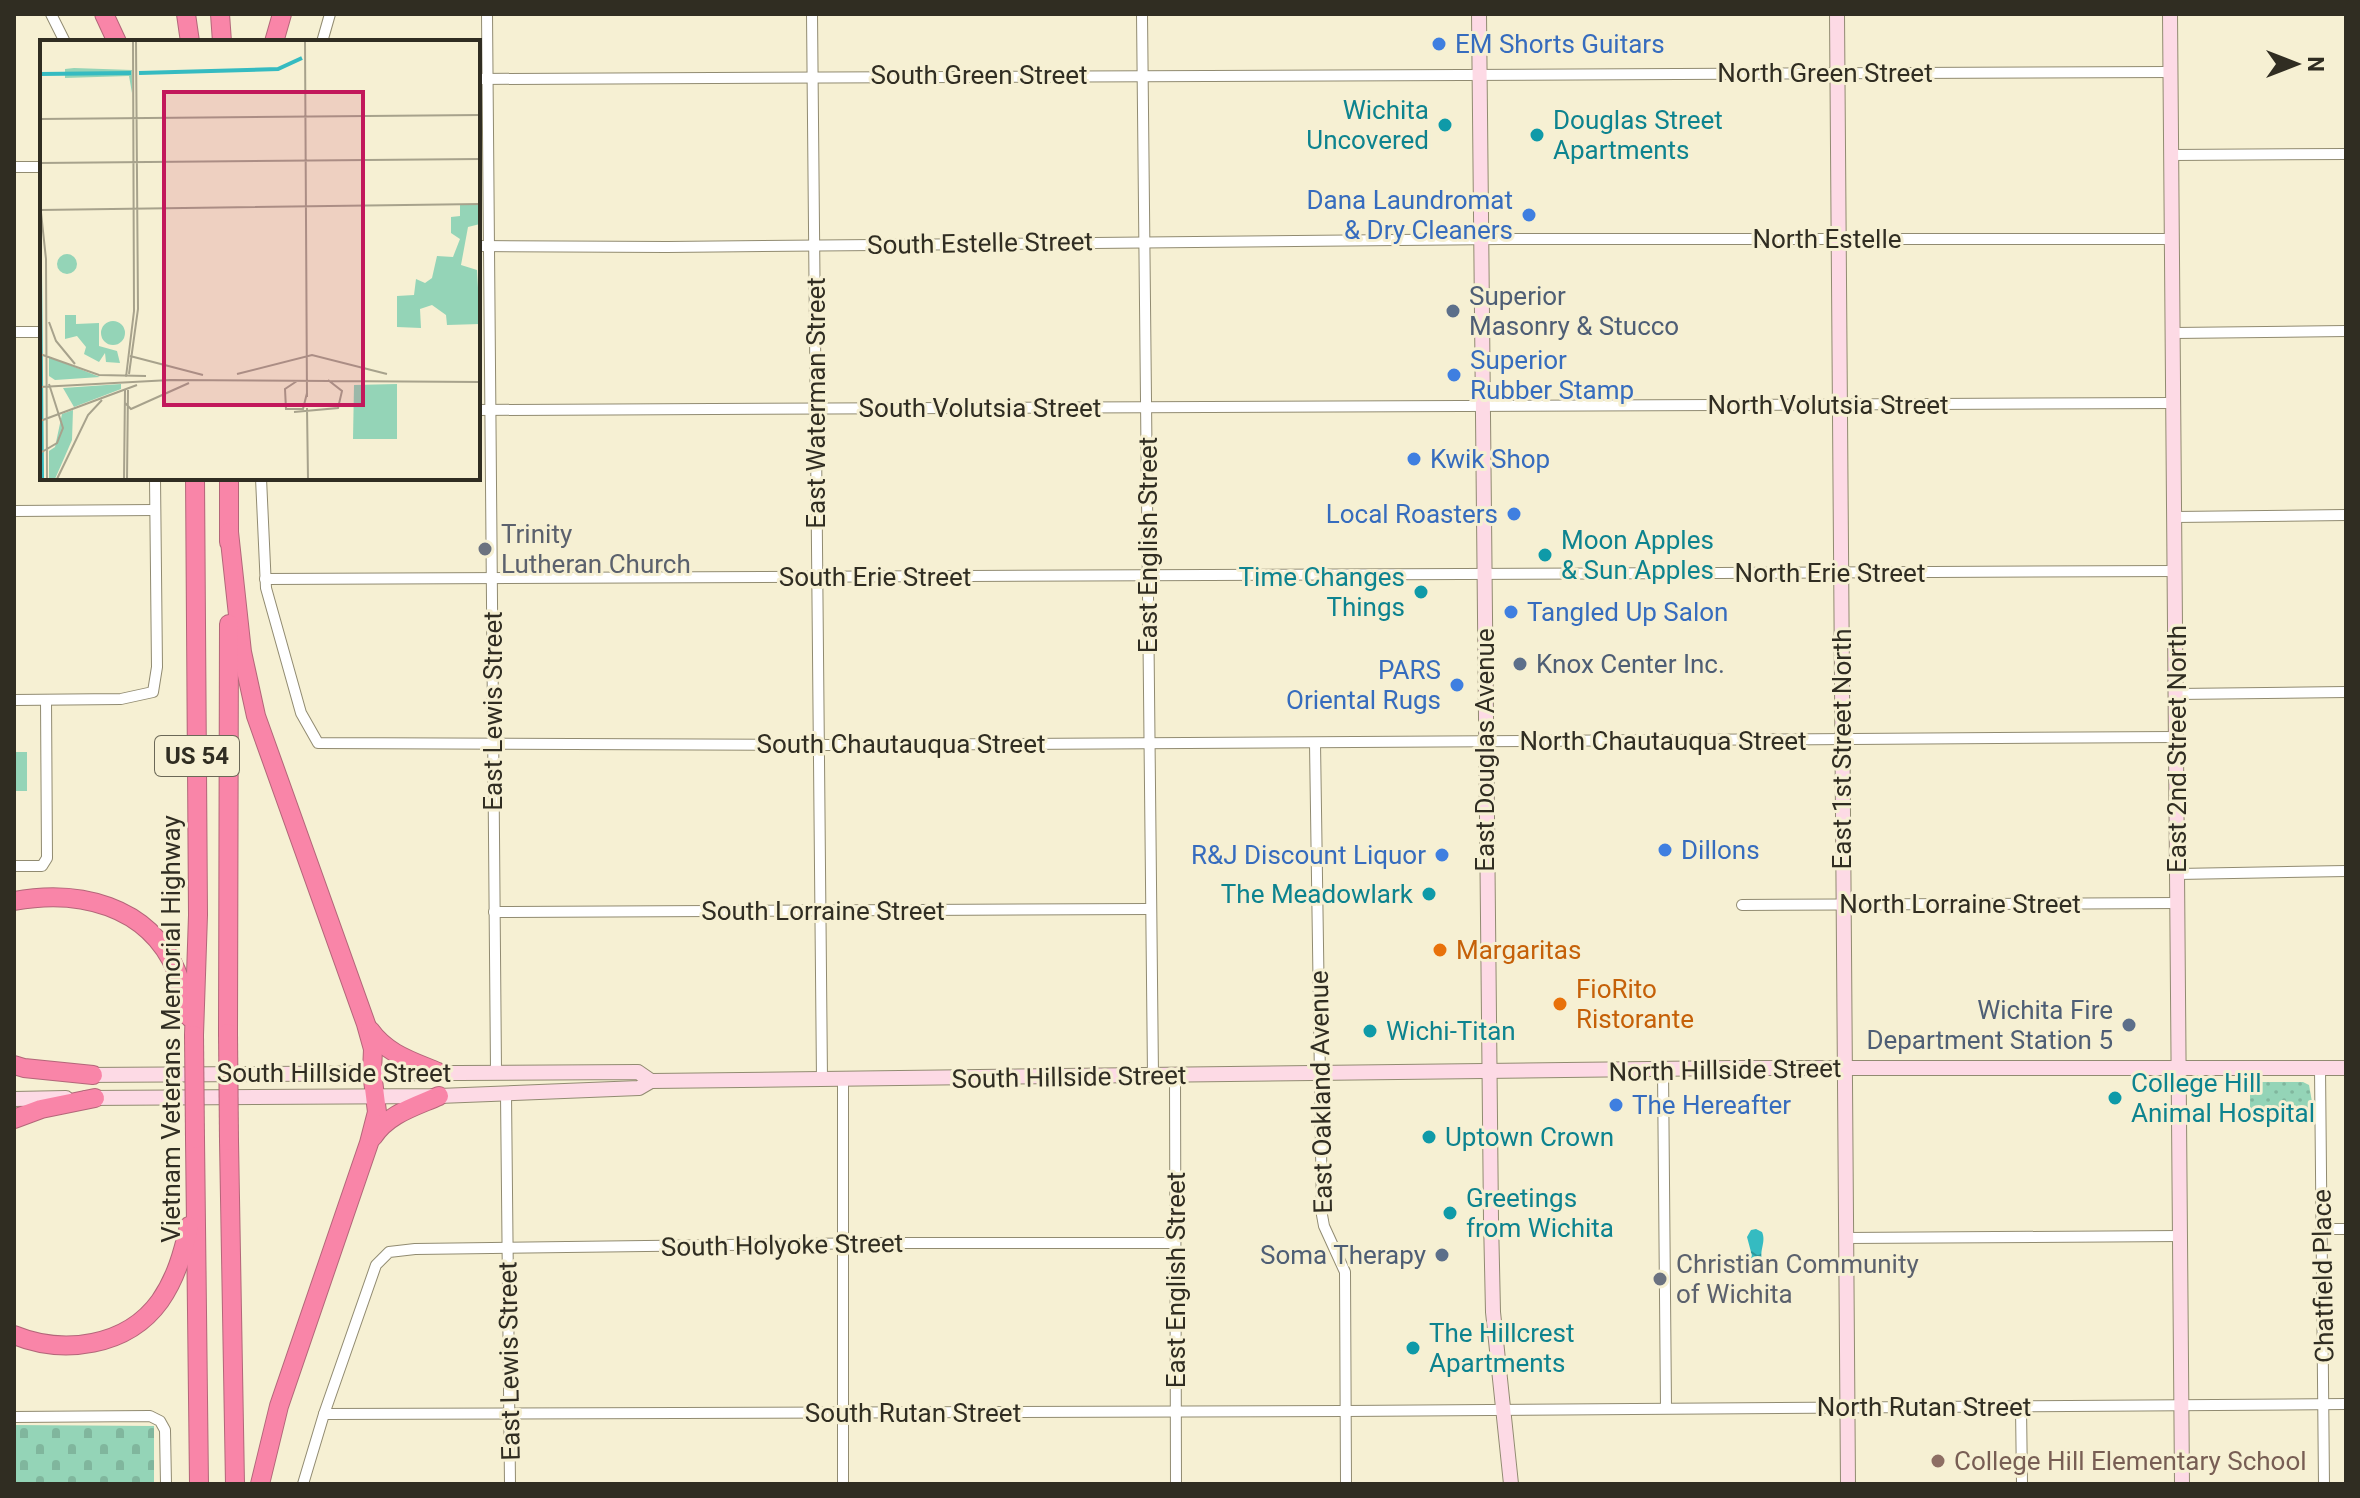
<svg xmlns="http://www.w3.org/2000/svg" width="2360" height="1498" font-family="Roboto,sans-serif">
<defs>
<pattern id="grass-dots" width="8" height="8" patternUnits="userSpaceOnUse" patternTransform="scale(2)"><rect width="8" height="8" fill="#94d4b7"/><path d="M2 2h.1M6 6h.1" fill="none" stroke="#80b69d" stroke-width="1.8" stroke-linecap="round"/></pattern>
<pattern id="cemetery-stones" width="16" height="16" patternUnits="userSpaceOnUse" patternTransform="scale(2)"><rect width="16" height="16" fill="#94d4b7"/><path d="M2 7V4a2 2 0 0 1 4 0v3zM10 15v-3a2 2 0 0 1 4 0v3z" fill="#80b69d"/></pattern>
<pattern id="water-ripples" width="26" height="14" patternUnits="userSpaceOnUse" patternTransform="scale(2)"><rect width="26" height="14" fill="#35bbc1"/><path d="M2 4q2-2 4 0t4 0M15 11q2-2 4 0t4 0" fill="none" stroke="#2d989c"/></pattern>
</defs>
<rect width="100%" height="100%" fill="#f6f0d3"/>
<!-- grass -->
<polygon fill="url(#grass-dots)" points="2250,1082 2303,1082 2309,1085 2314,1113 2250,1114"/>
<!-- cemetery -->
<polygon fill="url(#cemetery-stones)" points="14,1425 154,1426 154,1484 14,1484"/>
<!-- park -->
<rect fill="#94d4b7" x="14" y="752" width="13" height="39"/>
<!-- water -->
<path fill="url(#water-ripples)" d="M1756,1229L1762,1232C1767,1243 1757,1252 1764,1264L1756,1270L1747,1265L1751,1252L1747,1237L1751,1230Z"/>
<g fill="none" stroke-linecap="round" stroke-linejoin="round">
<!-- street casing -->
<g stroke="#918b71" stroke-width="12">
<g id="street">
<polyline points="51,14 65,42"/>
<polyline points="487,14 496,1071"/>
<polyline points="812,14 822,1080"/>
<polyline points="1142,14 1153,1076"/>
<polyline points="322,42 330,14"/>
<polyline points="478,79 2171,72"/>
<polyline points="2172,155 2346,154"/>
<polyline points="14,167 42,167"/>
<polyline points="478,246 667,247 1501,239 2173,239"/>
<polyline points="14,332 42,332"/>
<polyline points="2174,333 2346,331"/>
<polyline points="478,410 2174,403"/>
<polyline points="261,478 266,588 301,713 318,743 835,745 2177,737"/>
<polyline points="14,511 155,510"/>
<polyline points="2175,517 2346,515"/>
<polyline points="265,579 2176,571"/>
<polyline points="2177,694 2346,692"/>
<polyline points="14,700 121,699 153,692 157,667 155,478"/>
<polyline points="1315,743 1322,1215 1324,1226 1345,1272 1346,1484"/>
<polyline points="14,866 42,866 47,858 46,700"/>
<polyline points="2178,874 2346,871"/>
<polyline points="1742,905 2178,903"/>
<polyline points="494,912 1151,909"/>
<polyline points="2320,1068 2324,1484"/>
<polyline points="1663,1070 1666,1408"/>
<polyline points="1175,1075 1176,1484"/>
<polyline points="843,1080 843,1484"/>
<polyline points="506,1094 510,1484"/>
<polyline points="2322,1229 2346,1229"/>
<polyline points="1845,1238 2181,1236"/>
<polyline points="2021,1407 2022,1484"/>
<polyline points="324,1414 1345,1411 2346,1404"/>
<polyline points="14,1417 150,1416 160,1421 165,1430 166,1484"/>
<polyline points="303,1484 324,1414 376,1265 389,1252 415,1249 880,1243 1175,1243"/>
</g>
</g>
<!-- secondary casing -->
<g stroke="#918b71" stroke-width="16">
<g id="secondary">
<polyline points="1479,14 1491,1219 1493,1312 1511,1484"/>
<polyline points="1837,14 1848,1484"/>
<polyline points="2170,14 2182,1484"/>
<polyline points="82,1075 638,1072 651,1081"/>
<polyline points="86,1098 439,1096 639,1088 651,1081 1732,1068 2346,1068"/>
<polyline points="14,1099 66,1098"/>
</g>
</g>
<!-- highway casing -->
<g stroke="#b36679" stroke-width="20">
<g id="highway">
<polyline points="104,14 117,42"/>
<polyline points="186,14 190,42"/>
<polyline points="220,14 222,42"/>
<polyline points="274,42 282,14"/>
<polyline points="229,478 229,542"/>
<polyline points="229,532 242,652 256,716 366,1024 373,1049 372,1072 377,1112 369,1143 279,1406 260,1484"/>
<path d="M14,901C78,889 148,905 176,970C182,984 185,1002 189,1017"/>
<path d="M370,1030C387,1054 412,1061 438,1072"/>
<polyline points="228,1033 229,624"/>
<polyline points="194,1035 198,915 195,478"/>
<polyline points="14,1065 24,1068 93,1075"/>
<polyline points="14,1119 41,1109 95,1098"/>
<path d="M373,1137C388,1114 414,1107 439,1096"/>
<polyline points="195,1139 199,1484"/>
<polyline points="229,1141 235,1484"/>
<path d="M14,1335C63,1355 127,1347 160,1301C176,1278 183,1253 189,1226"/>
</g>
</g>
<!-- street -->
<use href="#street" stroke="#fff" stroke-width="10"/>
<!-- secondary -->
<use href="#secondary" stroke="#fddae5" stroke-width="14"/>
<!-- highway -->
<use href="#highway" stroke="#f985a8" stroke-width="18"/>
<!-- highway-bridge casing -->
<g stroke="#b36679" stroke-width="20" stroke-linecap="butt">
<g id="highway-bridge">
<polyline points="228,1033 229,1141"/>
<polyline points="194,1035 195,1139"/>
</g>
</g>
<!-- highway-bridge -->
<use href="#highway-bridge" stroke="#f985a8" stroke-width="18"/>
</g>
<!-- markers -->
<g fill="#3f7fe0" stroke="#f6f0d3" stroke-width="3">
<circle cx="1439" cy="44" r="8"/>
<circle cx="1529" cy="215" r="8"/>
<circle cx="1454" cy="375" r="8"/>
<circle cx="1414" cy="459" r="8"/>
<circle cx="1514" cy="514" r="8"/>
<circle cx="1511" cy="612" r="8"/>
<circle cx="1457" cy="685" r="8"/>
<circle cx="1665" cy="850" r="8"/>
<circle cx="1442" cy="855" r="8"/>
<circle cx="1616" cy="1105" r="8"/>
</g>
<g fill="#0f9aa8" stroke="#f6f0d3" stroke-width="3">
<circle cx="1445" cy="125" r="8"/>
<circle cx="1537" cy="135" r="8"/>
<circle cx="1545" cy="555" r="8"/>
<circle cx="1421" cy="592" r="8"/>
<circle cx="1429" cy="894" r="8"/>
<circle cx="1370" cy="1031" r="8"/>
<circle cx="2115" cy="1098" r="8"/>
<circle cx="1429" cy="1137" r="8"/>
<circle cx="1450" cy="1213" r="8"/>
<circle cx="1413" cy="1348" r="8"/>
</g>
<g fill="#5c6f8a" stroke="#f6f0d3" stroke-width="3">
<circle cx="1453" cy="311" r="8"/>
<circle cx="1520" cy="664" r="8"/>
<circle cx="2129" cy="1025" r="8"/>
<circle cx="1442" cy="1255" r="8"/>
</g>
<g fill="#6b7280" stroke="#f6f0d3" stroke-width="3">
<circle cx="485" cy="549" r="8"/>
<circle cx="1660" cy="1279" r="8"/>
</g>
<g fill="#e8710a" stroke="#f6f0d3" stroke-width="3">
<circle cx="1440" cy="950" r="8"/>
<circle cx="1560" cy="1004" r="8"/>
</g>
<circle fill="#8d6e63" stroke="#f6f0d3" stroke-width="3" cx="1938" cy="1461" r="8"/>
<g text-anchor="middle" stroke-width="6" stroke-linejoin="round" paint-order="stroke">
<!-- shield labels -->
<rect fill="#f6f0d3" stroke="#6b6857" stroke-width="2" x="155" y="736" width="84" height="40" rx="6"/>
<g font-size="24" font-weight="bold" fill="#302d22">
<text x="197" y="764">US 54</text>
</g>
<!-- shop labels -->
<g font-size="26" fill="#366cbe" stroke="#f6f0d3" text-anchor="start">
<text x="1455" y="53">EM Shorts Guitars</text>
<text x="1513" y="209" text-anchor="end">Dana Laundromat<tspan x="1513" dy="30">&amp; Dry Cleaners</tspan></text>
<text x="1470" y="369">Superior<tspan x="1470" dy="30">Rubber Stamp</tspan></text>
<text x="1430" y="468">Kwik Shop</text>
<text x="1498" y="523" text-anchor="end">Local Roasters</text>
<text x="1527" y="621">Tangled Up Salon</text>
<text x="1441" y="679" text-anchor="end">PARS<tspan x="1441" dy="30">Oriental Rugs</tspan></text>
<text x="1681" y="859">Dillons</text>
<text x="1426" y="864" text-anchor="end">R&amp;J Discount Liquor</text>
<text x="1632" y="1114">The Hereafter</text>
</g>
<!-- street labels -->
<g font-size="26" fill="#302d22" stroke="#f6f0d3">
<text x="1825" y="82">North Green Street</text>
<text x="979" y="84">South Green Street</text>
<text x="1827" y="248">North Estelle</text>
<text transform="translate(980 243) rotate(-1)" y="9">South Estelle Street</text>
<text transform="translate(816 403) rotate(-90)" y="9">East Waterman Street</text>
<text x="1828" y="414">North Volutsia Street</text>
<text x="980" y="417">South Volutsia Street</text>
<text transform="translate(1148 545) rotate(-90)" y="9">East English Street</text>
<text x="1830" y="582">North Erie Street</text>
<text x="875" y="586">South Erie Street</text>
<text transform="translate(493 711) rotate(-90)" y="9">East Lewis Street</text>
<text x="1663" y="750">North Chautauqua Street</text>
<text x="901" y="753">South Chautauqua Street</text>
<text transform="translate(1842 749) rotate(-90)" y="9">East 1st Street North</text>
<text transform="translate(2177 749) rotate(-90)" y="9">East 2nd Street North</text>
<text transform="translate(1485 750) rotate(-90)" y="9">East Douglas Avenue</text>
<text x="1960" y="913">North Lorraine Street</text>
<text x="823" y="920">South Lorraine Street</text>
<text transform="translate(171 1029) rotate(-90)" y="9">Vietnam Veterans Memorial Highway</text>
<text transform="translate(1725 1070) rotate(-1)" y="9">North Hillside Street</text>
<text x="334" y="1082">South Hillside Street</text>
<text transform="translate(1069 1077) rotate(-1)" y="9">South Hillside Street</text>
<text transform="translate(1321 1092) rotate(-91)" y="9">East Oakland Avenue</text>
<text transform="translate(782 1245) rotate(-1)" y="9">South Holyoke Street</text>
<text transform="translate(2323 1276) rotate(-91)" y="9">Chatfield Place</text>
<text transform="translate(1176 1280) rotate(-90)" y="9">East English Street</text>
<text transform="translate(509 1361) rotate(-91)" y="9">East Lewis Street</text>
<text x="1924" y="1416">North Rutan Street</text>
<text x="913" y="1422">South Rutan Street</text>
</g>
<!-- culture labels -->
<g font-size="26" fill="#0d838f" stroke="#f6f0d3" text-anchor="start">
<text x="1429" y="119" text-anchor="end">Wichita<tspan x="1429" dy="30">Uncovered</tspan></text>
<text x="1553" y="129">Douglas Street<tspan x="1553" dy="30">Apartments</tspan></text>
<text x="1561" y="549">Moon Apples<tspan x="1561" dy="30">&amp; Sun Apples</tspan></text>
<text x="1405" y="586" text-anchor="end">Time Changes<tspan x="1405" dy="30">Things</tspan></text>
<text x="1413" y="903" text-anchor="end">The Meadowlark</text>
<text x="1386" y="1040">Wichi-Titan</text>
<text x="2131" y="1092">College Hill<tspan x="2131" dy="30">Animal Hospital</tspan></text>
<text x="1445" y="1146">Uptown Crown</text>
<text x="1466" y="1207">Greetings<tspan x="1466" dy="30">from Wichita</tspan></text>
<text x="1429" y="1342">The Hillcrest<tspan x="1429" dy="30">Apartments</tspan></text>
</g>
<!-- service labels -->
<g font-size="26" fill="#4e5e75" stroke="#f6f0d3" text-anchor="start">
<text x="1469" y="305">Superior<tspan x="1469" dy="30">Masonry &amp; Stucco</tspan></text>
<text x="1536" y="673">Knox Center Inc.</text>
<text x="2113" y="1019" text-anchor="end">Wichita Fire<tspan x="2113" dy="30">Department Station 5</tspan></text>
<text x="1426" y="1264" text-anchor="end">Soma Therapy</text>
</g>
<!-- worship labels -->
<g font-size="26" fill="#5b616d" stroke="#f6f0d3" text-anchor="start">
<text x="501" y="543">Trinity<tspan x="501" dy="30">Lutheran Church</tspan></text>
<text x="1676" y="1273">Christian Community<tspan x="1676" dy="30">of Wichita</tspan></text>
</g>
<!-- food labels -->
<g font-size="26" fill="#c56008" stroke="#f6f0d3" text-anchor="start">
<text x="1456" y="959">Margaritas</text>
<text x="1576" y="998">FioRito<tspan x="1576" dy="30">Ristorante</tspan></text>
</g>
<!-- education labels -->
<g font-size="26" fill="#785e54" stroke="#f6f0d3" text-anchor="start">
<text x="1954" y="1470">College Hill Elementary School</text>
</g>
</g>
<!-- overview -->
<g transform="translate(40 40)">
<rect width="440" height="440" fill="#f6f0d3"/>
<path d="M34,28L92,30V53L89,36L25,38V29ZM9,317L60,337L15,340L9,336ZM81,344V349L34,367L23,348ZM33,370L32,400L15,439H9V411L15,407L22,374Z" fill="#94d4b7"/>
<path d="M357,344V399H313L314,345Z" fill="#94d4b7"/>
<path d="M420,165H440V184L428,187L421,225L437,230L440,284L407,285L406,275L392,265L380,269L381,288L357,287V256L374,255L376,239L385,243L392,238L397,216L413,217L420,199L411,193V177L420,176ZM17 224a10 10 0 1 1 20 0a10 10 0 1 1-20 0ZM25,275H36V284L59,283V306L77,311L80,323L66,322L65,313L59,322L44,314L46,307L37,296L25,299ZM61 293a12 12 0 1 1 24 0a12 12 0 1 1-24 0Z" fill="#94d4b7"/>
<path fill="none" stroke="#35bbc1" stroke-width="4" d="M99,33L238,29L262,18M0,34L91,33M0,231L2,439"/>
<path fill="none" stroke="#a7a28c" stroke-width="2" d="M265,1L267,357M0,79L440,75M0,123L440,119M0,163L6,219L7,439M0,170L440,164M9,282L16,301L35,324M0,314L59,335L106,336M90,316L163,335M89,334L98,269L96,1M197,334L272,315L347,334M86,337L94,271L93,1M257,341L245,349L246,369H263L267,353M0,347L130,340L440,342M85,363L91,369L149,343M267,368L268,439M254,372L298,368L302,351L288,340M0,381L97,345M0,413L17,403L23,388L9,344M17,439L48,375L62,360M84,439L85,350M87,439L88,350"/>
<path fill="#c2185b" fill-opacity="0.15" stroke="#c2185b" stroke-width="4" d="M124,52H323V365H124Z"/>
<rect width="440" height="440" fill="none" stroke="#302d22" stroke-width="4"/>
</g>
<!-- border -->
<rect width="2360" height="1498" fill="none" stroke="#302d22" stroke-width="32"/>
<!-- north arrow -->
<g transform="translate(2296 64) rotate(90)" stroke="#f6f0d3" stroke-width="6" paint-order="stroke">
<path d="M0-6L14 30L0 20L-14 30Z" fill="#302d22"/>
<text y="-12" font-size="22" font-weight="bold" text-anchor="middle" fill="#302d22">N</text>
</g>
</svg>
